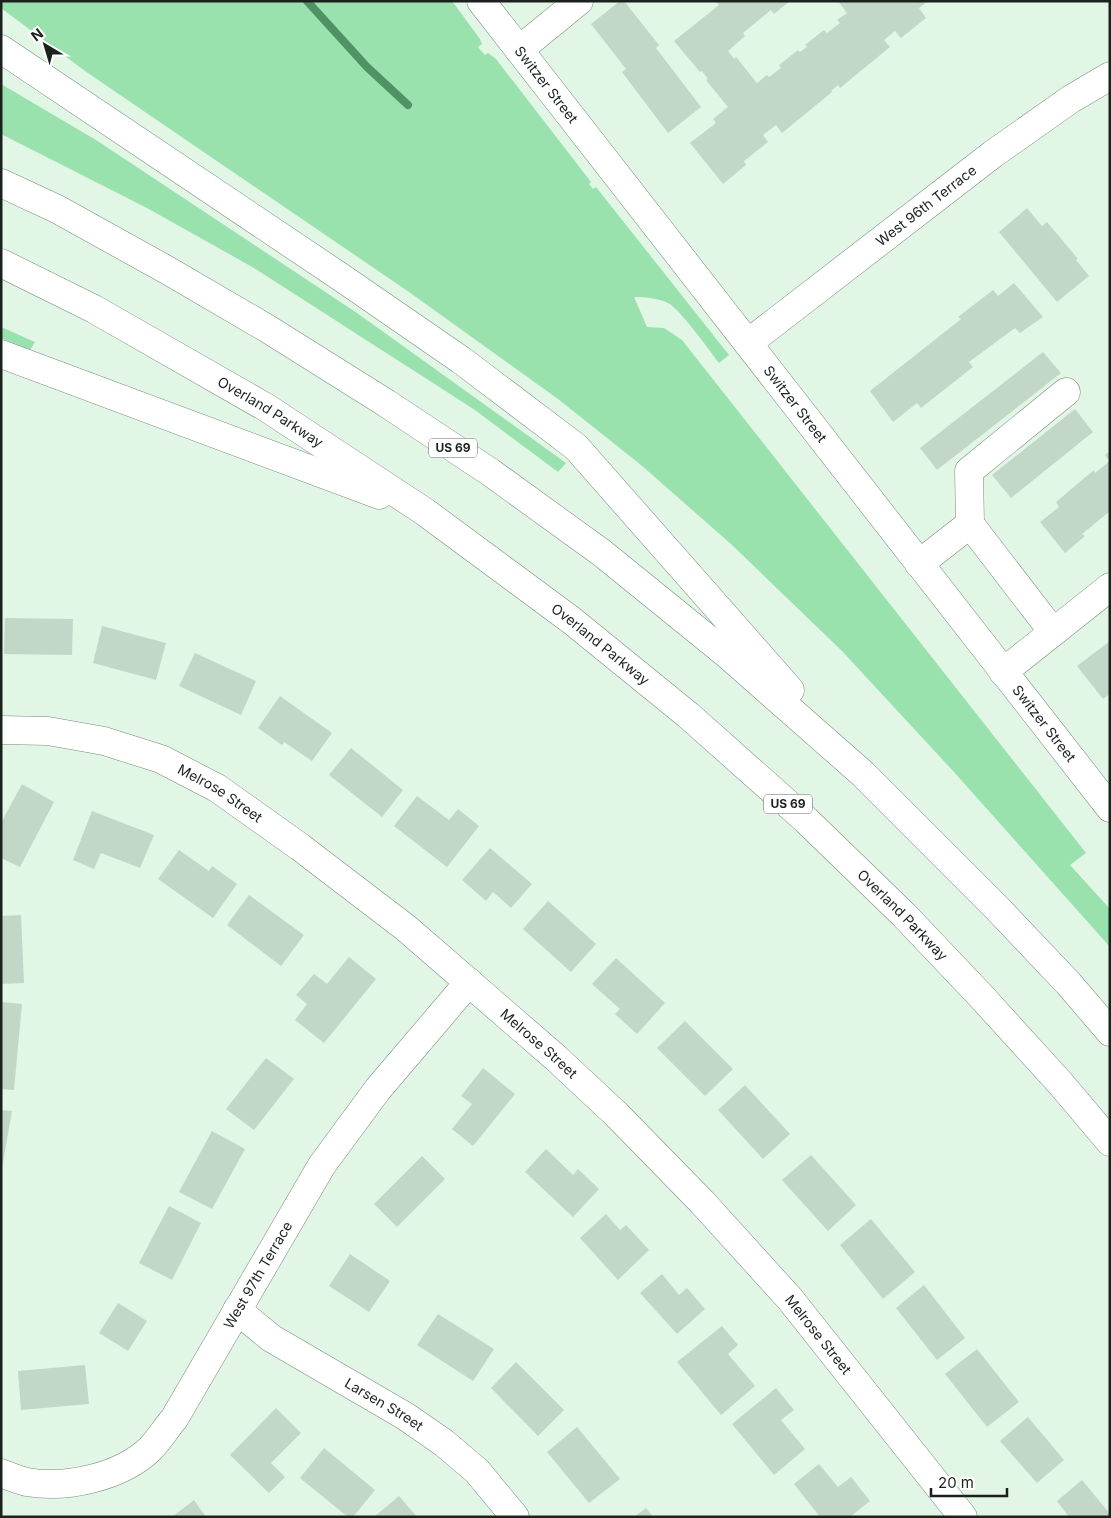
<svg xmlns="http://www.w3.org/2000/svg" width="1111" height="1518" font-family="Inter,sans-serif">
<rect width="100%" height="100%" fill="#e2f6e6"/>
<!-- green -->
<g fill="#99e1ad">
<path d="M1,1H452L480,39L482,44L478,47L485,55L488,53L496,59L591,182L589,184L593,189L596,187L729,355L719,363C710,351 679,308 668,303C658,298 645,297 634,297L647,327L664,328L682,340L1086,853L1070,865L1110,909V947L954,772L842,651L731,544L641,465L558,399L409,292L85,71L1,8Z"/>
<polygon points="1,84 96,140 357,313 566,463 558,472 475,410 254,268 147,208 1,134"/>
<polygon points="1,327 35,342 30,350 1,338"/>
</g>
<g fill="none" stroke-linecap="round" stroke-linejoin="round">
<!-- stream -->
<polyline stroke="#519166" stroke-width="8" points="307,1 367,67 408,105"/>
</g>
<!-- building -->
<g fill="#c3d7c8">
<polygon points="620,1 624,1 659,45 656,48 701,107 668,133 622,72 626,69 591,24"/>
<polygon points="716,1 790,1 774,14 771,10 743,33 745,36 728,51 734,59 736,57 757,83 767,75 769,77 781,68 779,65 798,50 800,52 807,47 805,45 824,30 827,33 840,23 837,20 847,13 838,1 928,1 919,8 926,18 901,38 895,31 884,40 890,47 840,88 838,85 831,91 832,92 782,133 776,125 763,135 768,142 744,161 746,165 723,184 690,143 716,123 713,119 728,107 706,80 708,79 702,71 700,72 674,41 719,5"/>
<polygon points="1027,208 1042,226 1047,222 1078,259 1076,260 1089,276 1057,302 999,232"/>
<polygon points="1014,283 1043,317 1020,333 1015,328 969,362 973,367 921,408 917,403 893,422 870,391 961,319 958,317 993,290 998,296"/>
<polygon points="1043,352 1061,373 937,470 920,448"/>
<polygon points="1075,409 1093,432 1011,498 992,475"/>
<polygon points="1110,451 1110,511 1082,534 1085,536 1065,553 1040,522 1059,507 1056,502 1094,470 1095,473 1110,461 1105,455"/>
<polygon points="5,618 73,619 72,655 4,654"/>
<polygon points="102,626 166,643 156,680 93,663"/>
<polygon points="1110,641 1110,694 1103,699 1077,666"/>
<polygon points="195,653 256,681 241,715 179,686"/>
<polygon points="280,696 332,733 312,761 284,742 282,745 258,728"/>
<polygon points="351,748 403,790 382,817 329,775"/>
<polygon points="22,784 54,802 20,867 1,858 1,823"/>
<polygon points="417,796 449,820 458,809 479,826 447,867 394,826"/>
<polygon points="92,811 154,835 140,868 101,853 94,869 73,860"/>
<polygon points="490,848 532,884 511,908 493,892 486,901 462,880"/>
<polygon points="179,850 209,871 212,866 237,884 213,918 158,879"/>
<polygon points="249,895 304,935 281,966 227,925"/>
<polygon points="548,901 596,944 571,972 523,929"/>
<polygon points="21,915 24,983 1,984 1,916"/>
<polygon points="349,957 376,979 324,1043 295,1020 307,1004 296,995 314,974 327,984"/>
<polygon points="616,958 665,1003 637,1034 615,1014 620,1009 592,984"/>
<polygon points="1,1002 22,1004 14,1090 1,1089"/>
<polygon points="685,1021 733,1069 705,1096 657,1048"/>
<polygon points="266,1058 294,1079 254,1130 226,1109"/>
<polygon points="483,1068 515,1094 473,1146 452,1129 472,1104 461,1096"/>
<polygon points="745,1085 790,1134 763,1159 718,1110"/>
<polygon points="1,1110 12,1111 2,1168 1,1168"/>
<polygon points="212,1131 245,1149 212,1209 179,1192"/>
<polygon points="546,1149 573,1175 578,1169 599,1189 573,1217 525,1172"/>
<polygon points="811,1155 856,1205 828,1231 782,1180"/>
<polygon points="422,1156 445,1179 397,1227 374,1204"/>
<polygon points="169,1206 201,1223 172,1280 139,1263"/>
<polygon points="606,1214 620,1230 626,1225 649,1250 618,1280 580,1238"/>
<polygon points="871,1219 915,1272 883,1299 840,1245"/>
<polygon points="350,1254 390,1281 369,1312 329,1286"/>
<polygon points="662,1274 679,1295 687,1288 705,1309 677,1334 640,1293"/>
<polygon points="924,1285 965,1338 937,1360 896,1308"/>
<polygon points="118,1303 147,1321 128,1351 99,1333"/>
<polygon points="438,1314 494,1349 473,1381 417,1345"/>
<polygon points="722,1326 738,1345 728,1354 755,1386 721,1415 677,1362"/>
<polygon points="977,1349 1019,1402 987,1427 945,1374"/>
<polygon points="516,1362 564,1410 538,1436 491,1388"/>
<polygon points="85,1365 89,1404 21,1410 18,1371"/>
<polygon points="776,1388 794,1410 781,1420 805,1449 774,1475 732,1424"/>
<polygon points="276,1408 301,1433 271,1463 285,1477 269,1493 230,1455"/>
<polygon points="1028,1417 1064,1460 1037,1483 1000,1441"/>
<polygon points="577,1427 620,1479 589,1503 547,1452"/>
<polygon points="324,1448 375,1490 353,1517 348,1517 300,1478"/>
<polygon points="819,1464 838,1487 851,1477 870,1501 850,1517 820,1517 794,1484"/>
<polygon points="1082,1480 1110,1514 1110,1517 1069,1517 1057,1501"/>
<polygon points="399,1496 417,1517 374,1517"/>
<polygon points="194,1500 206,1517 172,1517"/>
<polygon points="646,1508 653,1517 634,1517"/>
</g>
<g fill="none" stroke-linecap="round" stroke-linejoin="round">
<!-- minor casing -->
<g stroke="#798b7e" stroke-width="29">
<g id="minor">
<path id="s1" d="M481,1L1110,808"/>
<polyline points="519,50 579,1"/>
<path id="s2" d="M748,343L993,154L1071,99L1110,76"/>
<polyline points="970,524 1053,632"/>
<polyline points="919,564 970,524 969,471 1066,392"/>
<polyline points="1003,672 1110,587"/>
<path id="s3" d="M1,730L48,731L104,741L161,759L217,788L300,847L406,928L556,1058L616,1114L702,1202L790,1299L963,1517"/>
<path id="s4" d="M237,1310L271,1338L405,1416L444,1443L477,1471L515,1517"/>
<path id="s5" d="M1,1473C9,1476 18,1480 27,1482C66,1489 121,1477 150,1449C159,1440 166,1428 174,1419L322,1165L378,1089L469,982"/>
</g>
</g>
<!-- highway casing -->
<g stroke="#798b7e" stroke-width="29">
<g id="highway">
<polyline points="1,49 345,280 461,360 576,447 790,690"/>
<polyline points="1,183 57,209 167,270 268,329 386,403 490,472 602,553 729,656 863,774 997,908 1069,984 1110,1032"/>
<path id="s6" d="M1,263L94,309L267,408L425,512L571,620L688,715L806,820L904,915L980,995L1061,1084L1110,1142"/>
<polyline points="1,354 379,495"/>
</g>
</g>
<!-- minor -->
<use href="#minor" stroke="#fff" stroke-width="28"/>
<!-- highway -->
<use href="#highway" stroke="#fff" stroke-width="28"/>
</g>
<g text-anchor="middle" stroke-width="5" stroke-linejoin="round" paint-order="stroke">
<!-- shield labels -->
<g fill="#fff" stroke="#5f6461" stroke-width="1">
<rect x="429" y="438.5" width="48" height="19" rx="4"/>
<rect x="764" y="794.5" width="48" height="19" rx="4"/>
</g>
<g font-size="12" font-weight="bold" fill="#1b221d">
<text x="453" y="452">US 69</text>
<text x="788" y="808">US 69</text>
</g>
<!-- street labels -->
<g font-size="14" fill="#1b221d" stroke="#fff">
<text dy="5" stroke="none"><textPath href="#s1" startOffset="106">Switzer Street</textPath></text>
<text dy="5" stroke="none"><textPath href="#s2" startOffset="225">West 96th Terrace</textPath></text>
<text dy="5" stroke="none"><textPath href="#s1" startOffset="511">Switzer Street</textPath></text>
<text dy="5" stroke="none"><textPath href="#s6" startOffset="308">Overland Parkway</textPath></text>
<text dy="5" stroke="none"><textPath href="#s6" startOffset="712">Overland Parkway</textPath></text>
<text dy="5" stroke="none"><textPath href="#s1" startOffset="916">Switzer Street</textPath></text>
<text dy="5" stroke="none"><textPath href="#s3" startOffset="232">Melrose Street</textPath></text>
<text dy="5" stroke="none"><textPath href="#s6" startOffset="1118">Overland Parkway</textPath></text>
<text dy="5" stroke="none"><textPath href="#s3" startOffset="638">Melrose Street</textPath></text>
<text dy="5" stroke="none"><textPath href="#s5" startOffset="364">West 97th Terrace</textPath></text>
<text dy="5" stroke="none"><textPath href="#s3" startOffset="1042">Melrose Street</textPath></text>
<text dy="5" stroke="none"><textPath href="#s4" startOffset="175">Larsen Street</textPath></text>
</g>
</g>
<!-- border -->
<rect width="1111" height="1518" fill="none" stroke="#1b221d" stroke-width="5"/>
<!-- north arrow -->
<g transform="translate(45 45) rotate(322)" stroke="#ffffff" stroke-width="4" paint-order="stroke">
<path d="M0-4L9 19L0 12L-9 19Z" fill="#1b221d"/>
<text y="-8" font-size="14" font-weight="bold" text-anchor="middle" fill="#1b221d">N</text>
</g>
<!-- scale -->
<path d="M931 1488v8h76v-8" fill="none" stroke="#1b221d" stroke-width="2.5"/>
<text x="938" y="1488" font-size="15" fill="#1b221d" stroke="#ffffff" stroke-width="4" paint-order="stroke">20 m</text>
</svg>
